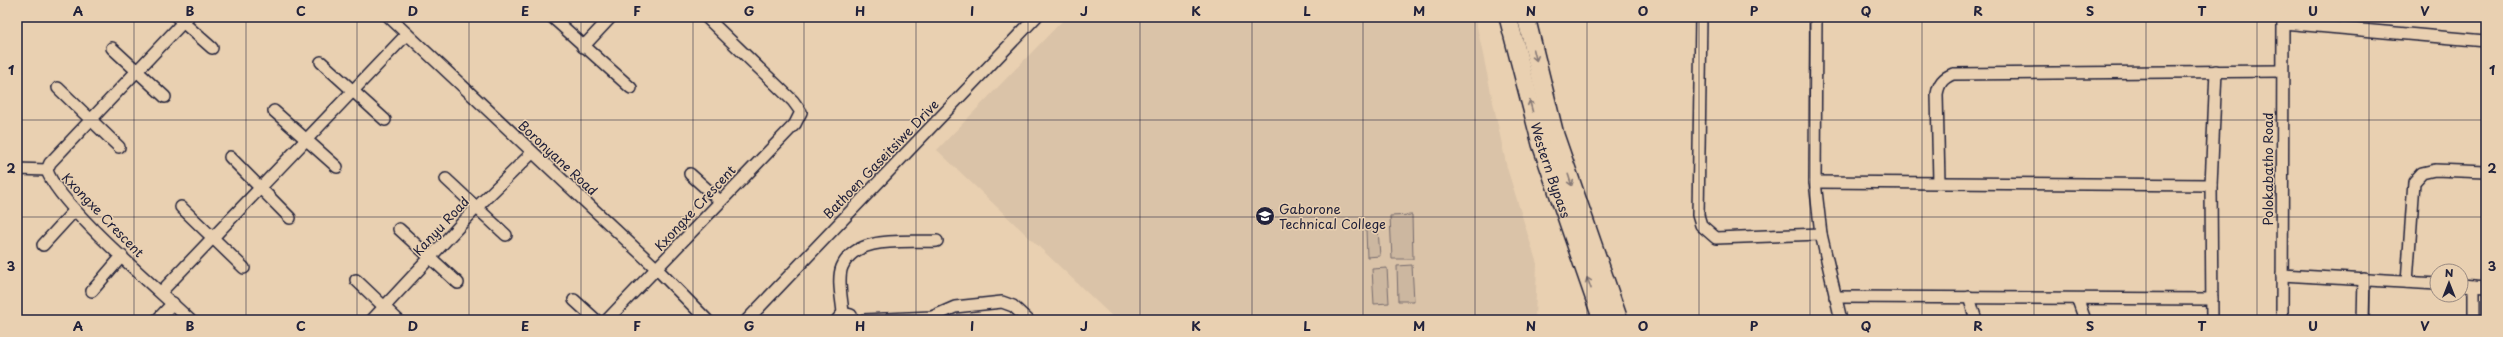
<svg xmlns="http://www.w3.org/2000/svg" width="2503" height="337" font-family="'Playpen Sans',sans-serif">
<rect width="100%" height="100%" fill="#e9d0b1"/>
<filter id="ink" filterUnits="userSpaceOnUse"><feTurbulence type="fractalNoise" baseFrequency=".025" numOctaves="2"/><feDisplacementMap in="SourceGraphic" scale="8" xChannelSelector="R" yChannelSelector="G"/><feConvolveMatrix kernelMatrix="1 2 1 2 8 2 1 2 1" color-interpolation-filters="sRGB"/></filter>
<g filter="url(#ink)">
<!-- built -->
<polygon fill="#dac3a8" points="1066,17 1475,17 1507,168 1537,264 1535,320 1116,320 937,150"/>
<!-- green -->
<g fill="#ccb7a0" stroke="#776c6e">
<polygon points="1412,215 1413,259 1392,259 1390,216"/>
<polygon points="1366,230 1378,230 1380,256 1367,257"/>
<polygon points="1412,265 1414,301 1398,301 1397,266"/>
<polygon points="1387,268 1389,303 1374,304 1372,269"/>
</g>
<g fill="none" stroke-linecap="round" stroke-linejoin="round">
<!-- minor casing -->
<g stroke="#22223b" stroke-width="14">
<g id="minor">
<polyline points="177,17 212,48"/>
<path d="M188,17L50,163L47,170C56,203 161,292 190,320"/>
<polyline points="389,17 657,269 707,320"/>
<polyline points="552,17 631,88"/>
<polyline points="1701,17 1698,215 1701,225 1716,238 1821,234"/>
<polyline points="1816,17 1815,182 1821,234 1841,320"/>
<polyline points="2283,23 2486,41"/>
<polyline points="583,47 611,17"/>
<polyline points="112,48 165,97"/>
<polyline points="321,62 385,120"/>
<polyline points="58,88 119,147"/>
<polyline points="274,111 337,167"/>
<polyline points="230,157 290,218"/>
<polyline points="17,169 47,170"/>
<polyline points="690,174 720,201"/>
<polyline points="446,179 506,235"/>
<polyline points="1815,182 2211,185"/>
<path d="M1939,183L1937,94C1939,83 1943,78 1953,74L2282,71"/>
<polyline points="181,207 244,268"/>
<polyline points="399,229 458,283"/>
<polyline points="43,245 75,210"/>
<polyline points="2282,275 2437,284"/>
<polyline points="356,280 398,320"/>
<polyline points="2407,282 2414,182 2422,173 2435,170 2486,172"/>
<polyline points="2461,285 2486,287"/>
<polyline points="92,291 122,256"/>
<polyline points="161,292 407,34"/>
<polyline points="1835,297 2212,299"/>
<polyline points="1969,297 1976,320"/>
<polyline points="574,300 596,320"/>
<polyline points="2078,300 2085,320"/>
<path d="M843,313C842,300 837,279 842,267C856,234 908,243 937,241"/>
<polyline points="157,320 173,303"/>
<polyline points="372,320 477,207 532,153"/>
<polyline points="607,320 795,124 801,112 793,101 706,17"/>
<polyline points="747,320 1036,17"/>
<polyline points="837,320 843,313 851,315 853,320"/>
<polyline points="864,320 932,317 955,307 1002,302 1013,306 1028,320"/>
<polyline points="2212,320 2211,185 2216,71"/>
<polyline points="2282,320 2283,17"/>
<polyline points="2363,320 2364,279"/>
<polyline points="2474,320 2474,286"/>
</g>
</g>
<!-- highway casing -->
<g stroke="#22223b" stroke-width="20">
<g id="highway">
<path id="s1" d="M1508,17L1541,144L1602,320"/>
<polyline points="1526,17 1555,135 1619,320"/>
</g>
</g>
<!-- minor -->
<use href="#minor" stroke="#e9d0b1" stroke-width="11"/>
<!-- highway -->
<use href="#highway" stroke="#e9d0b1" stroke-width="17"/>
</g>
<!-- one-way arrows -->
<defs><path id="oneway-shaft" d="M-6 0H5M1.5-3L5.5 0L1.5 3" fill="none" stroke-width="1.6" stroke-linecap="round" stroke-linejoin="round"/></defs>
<g stroke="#867976">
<use href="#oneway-shaft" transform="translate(1535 55) rotate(76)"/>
<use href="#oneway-shaft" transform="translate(1531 106) rotate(-105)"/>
<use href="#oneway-shaft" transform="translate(1570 180) rotate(72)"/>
<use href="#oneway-shaft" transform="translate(1589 283) rotate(-110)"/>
</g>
</g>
<!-- grid -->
<path fill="none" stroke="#22223b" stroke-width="1" stroke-opacity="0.55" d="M134,17V320M246,17V320M357,17V320M469,17V320M581,17V320M693,17V320M804,17V320M916,17V320M1028,17V320M1140,17V320M1252,17V320M1363,17V320M1475,17V320M1587,17V320M1699,17V320M1810,17V320M1922,17V320M2034,17V320M2146,17V320M2257,17V320M2369,17V320M17,120H2486M17,217H2486"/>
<!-- icons -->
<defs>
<g id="university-disc" transform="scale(1)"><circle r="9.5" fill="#22223b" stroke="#e9d0b1"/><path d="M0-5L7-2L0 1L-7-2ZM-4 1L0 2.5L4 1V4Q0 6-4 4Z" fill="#fff"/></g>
</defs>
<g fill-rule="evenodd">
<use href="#university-disc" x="1265" y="216"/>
</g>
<g text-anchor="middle" stroke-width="3" stroke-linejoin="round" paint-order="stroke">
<!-- street labels -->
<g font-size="13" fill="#22223b" stroke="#e9d0b1">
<text transform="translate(558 158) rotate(43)" y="5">Boronyane Road</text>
<text transform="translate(881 159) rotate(-46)" y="5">Bathoen Gaseitsiwe Drive</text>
<text transform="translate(2268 169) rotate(-90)" y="5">Polokabatho Road</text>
<text dy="5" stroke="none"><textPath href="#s1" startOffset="159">Western Bypass</textPath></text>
<text transform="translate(695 208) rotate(-47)" y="5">Kxongxe Crescent</text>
<text transform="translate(103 215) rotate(46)" y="5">Kxongxe Crescent</text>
<text transform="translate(441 226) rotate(-47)" y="5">Kanyu Road</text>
</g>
<!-- poi labels -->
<g font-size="13" fill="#22223b" stroke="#e9d0b1" text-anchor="start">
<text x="1279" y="214">Gaborone<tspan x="1279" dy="15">Technical College</tspan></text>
</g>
</g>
<!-- margin -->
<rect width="2503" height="337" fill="none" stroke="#e9d0b1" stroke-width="44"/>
<!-- north arrow -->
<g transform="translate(2449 283)"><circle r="19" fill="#e9d0b1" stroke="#998a82"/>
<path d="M0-3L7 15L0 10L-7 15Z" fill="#22223b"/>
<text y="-6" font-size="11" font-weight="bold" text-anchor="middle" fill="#22223b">N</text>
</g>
<rect x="22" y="22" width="2459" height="293" fill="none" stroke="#22223b" stroke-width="1.5"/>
<g font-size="13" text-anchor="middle" font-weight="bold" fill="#22223b">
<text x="78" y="16">A</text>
<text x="190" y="16">B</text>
<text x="301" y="16">C</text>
<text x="413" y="16">D</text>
<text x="525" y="16">E</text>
<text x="637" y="16">F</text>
<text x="749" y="16">G</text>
<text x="860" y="16">H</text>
<text x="972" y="16">I</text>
<text x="1084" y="16">J</text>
<text x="1196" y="16">K</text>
<text x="1307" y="16">L</text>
<text x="1419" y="16">M</text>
<text x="1531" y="16">N</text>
<text x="1643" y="16">O</text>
<text x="1754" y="16">P</text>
<text x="1866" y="16">Q</text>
<text x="1978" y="16">R</text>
<text x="2090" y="16">S</text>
<text x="2202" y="16">T</text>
<text x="2313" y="16">U</text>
<text x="2425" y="16">V</text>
<text x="11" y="75">1</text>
<text x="2492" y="75">1</text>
<text x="11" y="173">2</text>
<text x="2492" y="173">2</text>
<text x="11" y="271">3</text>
<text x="2492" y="271">3</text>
<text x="78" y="331">A</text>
<text x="190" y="331">B</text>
<text x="301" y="331">C</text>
<text x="413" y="331">D</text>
<text x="525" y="331">E</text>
<text x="637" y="331">F</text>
<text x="749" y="331">G</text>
<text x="860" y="331">H</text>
<text x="972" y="331">I</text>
<text x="1084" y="331">J</text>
<text x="1196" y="331">K</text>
<text x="1307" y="331">L</text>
<text x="1419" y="331">M</text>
<text x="1531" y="331">N</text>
<text x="1643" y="331">O</text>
<text x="1754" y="331">P</text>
<text x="1866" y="331">Q</text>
<text x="1978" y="331">R</text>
<text x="2090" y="331">S</text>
<text x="2202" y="331">T</text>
<text x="2313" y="331">U</text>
<text x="2425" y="331">V</text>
</g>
</svg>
